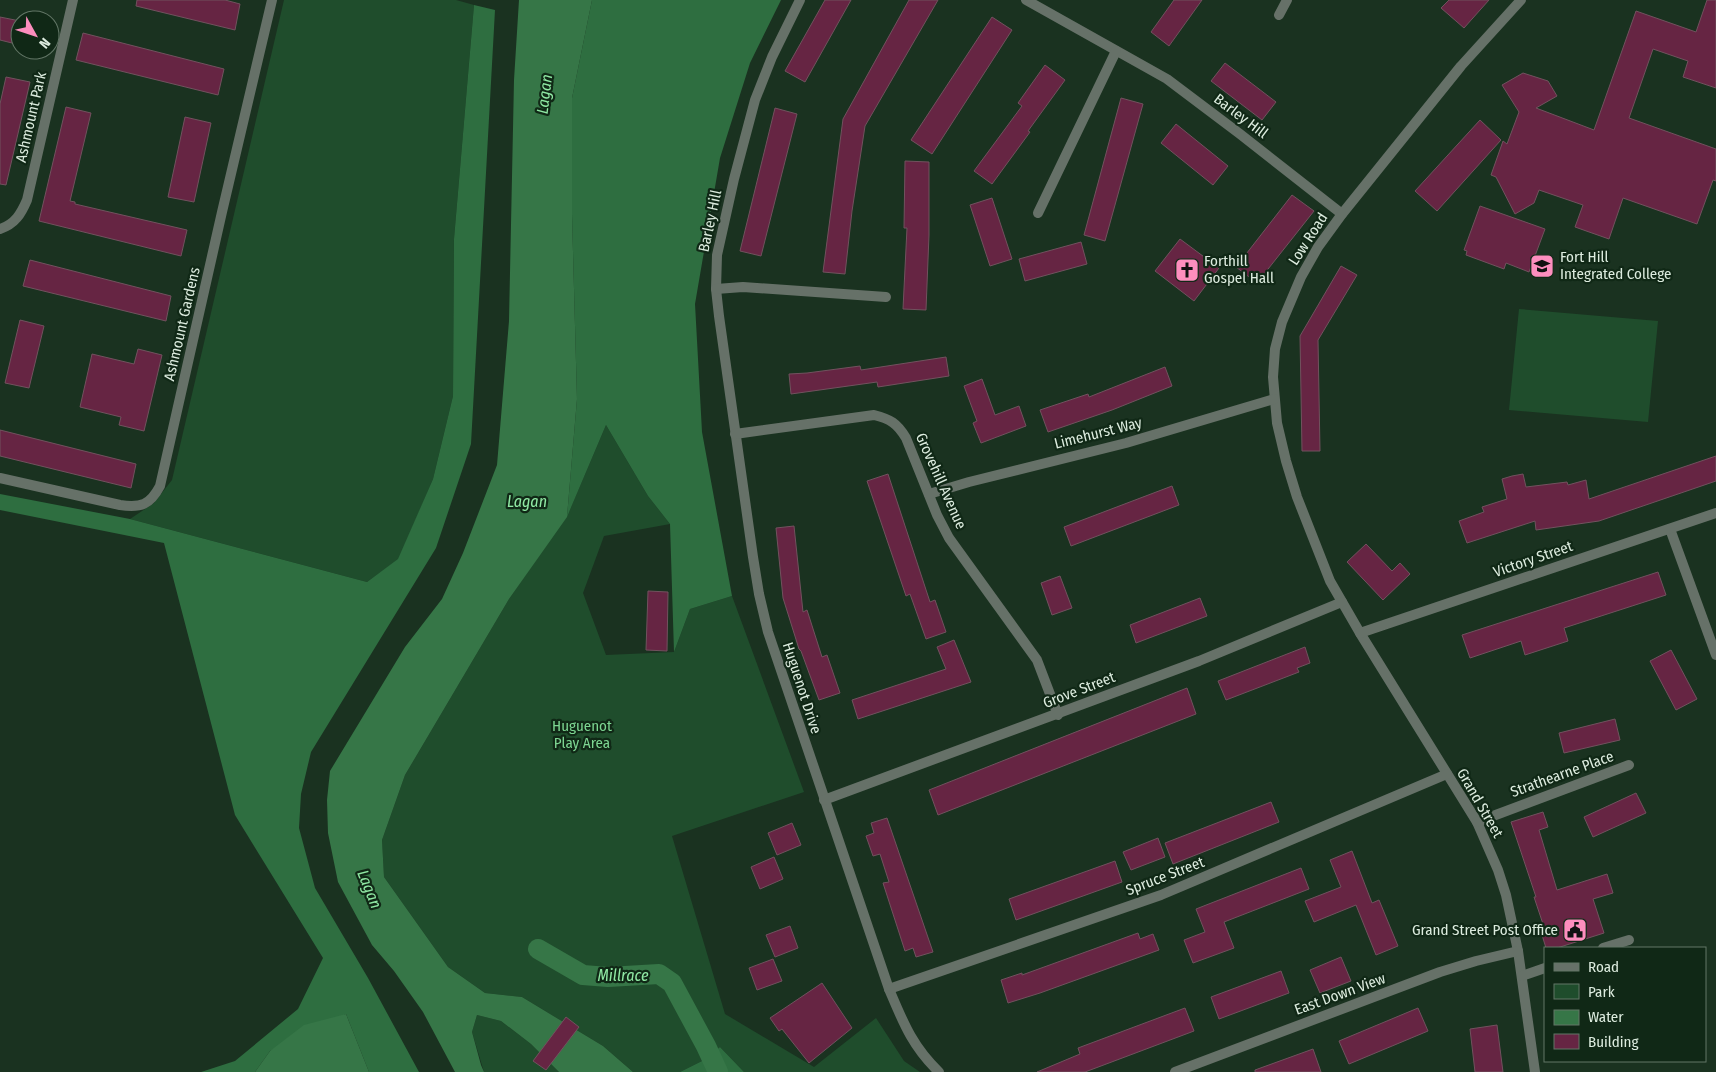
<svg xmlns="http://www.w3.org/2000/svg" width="1716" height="1072" font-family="'Fira Sans Condensed',sans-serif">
<rect width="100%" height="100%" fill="#1a3220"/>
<!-- green -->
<g fill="#1f4d2c">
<polygon points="284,0 456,0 474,5 454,239 453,396 433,479 399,559 367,582 130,519 154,503 172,480"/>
<polygon points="1519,309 1658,321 1648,422 1509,410"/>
<polygon points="606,425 648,496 670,524 604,536 583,593 606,655 674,652 690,609 732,596 804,792 672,836 725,1014 814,1067 876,1018 904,1061 920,1072 744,1072 720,1047 704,1060 680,1072 633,1072 603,1046 522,997 485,993 448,967 384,877 382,840 405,775 509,599 569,512"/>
<polygon points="477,1015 501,1021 531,1044 559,1072 484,1072 472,1032"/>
</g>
<!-- forest -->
<g fill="#2e6e40">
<polygon points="592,0 781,0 750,63 720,158 695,304 702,432 732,596 690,609 674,652 670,524 648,496 606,425 567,517 577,399 572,215 572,98"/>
<polygon points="474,5 495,10 471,444 436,548 311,752 301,794 299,828 315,888 368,978 419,1072 369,1072 346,1014 270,1051 255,1072 201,1072 235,1061 298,1009 323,958 235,815 164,543 0,510 0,494 130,519 367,582 398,559 433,479 453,396 454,239"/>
<polygon points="720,1047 744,1072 680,1072 704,1060"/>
</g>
<!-- water -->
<g fill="#367647">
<polygon points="519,0 592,0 572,98 572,215 577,399 567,517 509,599 405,775 382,840 384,877 448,967 485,993 522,997 603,1046 633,1072 559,1072 531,1044 501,1021 477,1015 472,1032 481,1065 484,1072 455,1072 423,1012 394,971 372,945 338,882 328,833 327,800 330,771 405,647 442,599 463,553 497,465 509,321 514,80"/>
<polygon points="346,1014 369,1072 255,1072 270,1051 304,1025"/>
</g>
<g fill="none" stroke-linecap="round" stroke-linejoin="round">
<!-- canal -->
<polyline stroke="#367647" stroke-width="20" points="538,949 583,975 608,977 659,974 672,983 706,1046 718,1072"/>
</g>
<!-- building -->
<g fill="#662543" stroke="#71525e">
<polygon points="137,0 225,0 240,4 235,30 136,6"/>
<polygon points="825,0 851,0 805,82 785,71"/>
<polygon points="909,0 938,0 865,126 852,211 845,274 823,272 843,119"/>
<polygon points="1174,0 1202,0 1169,46 1151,32"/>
<polygon points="1449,0 1489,0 1464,28 1441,8"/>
<polygon points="1707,0 1716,0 1716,88 1683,77 1688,61 1653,49 1629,118 1716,149 1716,181 1713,180 1697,224 1623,198 1609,239 1575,227 1583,205 1539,190 1534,203 1515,214 1496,177 1491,175 1503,141 1507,144 1519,112 1502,85 1523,73 1548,81 1557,96 1536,108 1594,130 1636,11 1696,32"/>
<polygon points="0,17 20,21 20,45 0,40"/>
<polygon points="992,17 1012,30 932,154 911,140"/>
<polygon points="83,33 224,69 218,95 76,60"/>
<polygon points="1225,63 1276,102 1262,120 1211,81"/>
<polygon points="1045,65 1065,80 1028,131 1030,132 992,184 974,171 1022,106 1018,103"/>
<polygon points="6,77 30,82 6,185 0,184 0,104"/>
<polygon points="1121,98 1143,104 1105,241 1084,235"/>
<polygon points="66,107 91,113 70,201 75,202 75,204 187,230 181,256 39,221"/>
<polygon points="775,108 797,114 761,256 740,251"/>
<polygon points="185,117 211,123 194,202 168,197"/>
<polygon points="1480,120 1501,140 1437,211 1415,191"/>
<polygon points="1176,124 1228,166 1213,185 1161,143"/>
<polygon points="905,161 929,162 929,235 926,310 903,309 907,228 904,228"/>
<polygon points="1292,195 1314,211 1257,283 1236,267"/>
<polygon points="992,198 1012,259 990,266 970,205"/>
<polygon points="1480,206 1545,229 1529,272 1506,263 1504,269 1466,255 1467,251 1464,250"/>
<polygon points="1180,239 1219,268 1194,301 1155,271"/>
<polygon points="1081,242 1087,264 1025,281 1019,259"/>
<polygon points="30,260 171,296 166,321 23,286"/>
<polygon points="1341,266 1357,275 1318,340 1320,451 1302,451 1300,336"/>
<polygon points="20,320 44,326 29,388 5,383"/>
<polygon points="138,349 162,355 144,431 119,425 121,417 80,407 92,354 134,364"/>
<polygon points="946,357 949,376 878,387 877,382 791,394 789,374 807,373 860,366 861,370"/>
<polygon points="1165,367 1172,386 1112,410 1048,432 1040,410 1088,394 1089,397"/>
<polygon points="982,379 995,415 1019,406 1026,426 981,443 973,423 977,421 964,386"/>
<polygon points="0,430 136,464 131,488 0,456"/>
<polygon points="1716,456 1716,481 1599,521 1536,530 1535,521 1467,543 1459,521 1484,512 1482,507 1507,499 1502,479 1512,476 1523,474 1526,487 1567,482 1568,485 1586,480 1589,499"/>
<polygon points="888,474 930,602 935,600 946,632 926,639 910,594 906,596 867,481"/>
<polygon points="1172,486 1179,505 1071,546 1064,527"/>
<polygon points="794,526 803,612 807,610 822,657 827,655 840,693 819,700 801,651 799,649 783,598 776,528"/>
<polygon points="1366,544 1392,571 1400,563 1410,574 1383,600 1347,562"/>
<polygon points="1658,572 1666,595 1564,628 1568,641 1525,655 1521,641 1470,658 1462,635"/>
<polygon points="1060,576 1072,608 1052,615 1041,583"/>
<polygon points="648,591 668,592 667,651 646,650"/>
<polygon points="1200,598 1207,616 1136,643 1130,625"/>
<polygon points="954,640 971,682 858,719 852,700 946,669 937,647"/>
<polygon points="1305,647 1310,663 1297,668 1299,672 1226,700 1218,681"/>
<polygon points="1671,650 1697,699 1676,710 1650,661"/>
<polygon points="1187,688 1196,714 938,815 929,790"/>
<polygon points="1615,719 1620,740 1564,753 1559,733"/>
<polygon points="1636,793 1646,813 1593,837 1584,817"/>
<polygon points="1271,802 1279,822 1173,864 1165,843"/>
<polygon points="1543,812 1548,827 1539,830 1557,890 1607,874 1613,893 1593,899 1604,933 1557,948 1546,948 1542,935 1546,933 1534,897 1536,897 1511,822"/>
<polygon points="887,818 933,952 916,957 913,948 905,951 883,883 889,882 880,854 873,856 866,836 874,833 871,823"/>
<polygon points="792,823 801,845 777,855 768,833"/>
<polygon points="1158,838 1165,857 1131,870 1123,852"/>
<polygon points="1352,851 1372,903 1379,900 1398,946 1376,955 1356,905 1314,922 1305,901 1341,887 1330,860"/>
<polygon points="774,857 783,879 760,889 751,867"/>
<polygon points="1115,861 1122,882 1016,920 1009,899"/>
<polygon points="1301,868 1309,889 1224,922 1234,948 1193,963 1184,940 1205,932 1196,909"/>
<polygon points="790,926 798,948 775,957 766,935"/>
<polygon points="1138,933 1140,939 1153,934 1159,950 1040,993 1008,1003 1001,980 1022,973 1022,975"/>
<polygon points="1341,957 1351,981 1320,993 1310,970"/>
<polygon points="773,959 782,981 757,990 749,968"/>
<polygon points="1281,971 1289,993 1219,1019 1211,997"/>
<polygon points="822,983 852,1028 809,1063 782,1029 779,1031 770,1018"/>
<polygon points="1185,1008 1194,1031 1085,1072 1037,1072 1080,1054 1078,1048"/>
<polygon points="1418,1008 1428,1031 1349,1064 1339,1041"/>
<polygon points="566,1017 579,1027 546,1070 533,1061"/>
<polygon points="1497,1025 1503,1072 1475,1072 1470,1029"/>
<polygon points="1313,1049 1321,1072 1255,1072 1255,1070"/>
</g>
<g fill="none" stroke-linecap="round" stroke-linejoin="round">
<!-- minor -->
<g stroke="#667168" stroke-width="10">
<path d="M800,0L772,57L755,100L734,179L717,255L716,289L719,316L753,557L759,594L768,632L889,989C903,1022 912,1046 939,1072"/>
<polyline points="1026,0 1167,79 1240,134 1342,214"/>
<polyline points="1521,0 1461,66 1342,214 1318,247 1301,277 1282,322 1275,349 1273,377 1277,423 1286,461 1297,497 1330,581 1360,633 1477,822 1498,870 1506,895 1518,951 1535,1072"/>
<polyline points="1279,15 1287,0"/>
<polyline points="1038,213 1116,51"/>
<path d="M0,229C15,224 21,214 27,200L73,0"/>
<polyline points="716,289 743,287 886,297"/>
<path d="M735,434L874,415C890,419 897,423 906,438L937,515L949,538L1037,660L1058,715"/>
<path d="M0,478L120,505C141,508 150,505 160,486L222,212L272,0"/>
<polyline points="929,494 969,482 1126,443 1274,399"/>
<polyline points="1670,529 1716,655"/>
<polyline points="1360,633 1716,513"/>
<polyline points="824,800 1199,661 1342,602"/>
<polyline points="1477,822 1629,765"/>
<polyline points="1603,948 1629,940"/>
<polyline points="1522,976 1545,968"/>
<polyline points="889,989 1161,895 1447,774"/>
<polyline points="1175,1072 1440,972 1476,961 1518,951"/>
</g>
</g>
<!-- icons -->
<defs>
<g id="school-square" transform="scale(1.25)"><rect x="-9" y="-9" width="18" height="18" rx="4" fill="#fd8ebe" stroke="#102816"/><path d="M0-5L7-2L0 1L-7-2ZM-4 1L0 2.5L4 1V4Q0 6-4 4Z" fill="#111"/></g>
<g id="church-square" transform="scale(1.25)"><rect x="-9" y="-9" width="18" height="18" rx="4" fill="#fd8ebe" stroke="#102816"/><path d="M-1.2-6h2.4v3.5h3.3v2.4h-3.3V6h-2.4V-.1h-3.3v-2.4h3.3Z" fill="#111"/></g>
<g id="civic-square" transform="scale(1.25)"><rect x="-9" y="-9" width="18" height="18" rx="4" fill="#fd8ebe" stroke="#102816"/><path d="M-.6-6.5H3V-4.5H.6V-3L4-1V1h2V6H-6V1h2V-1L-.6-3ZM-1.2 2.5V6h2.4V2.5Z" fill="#111"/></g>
</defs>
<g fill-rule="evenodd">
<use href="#school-square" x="1542" y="266"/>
<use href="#church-square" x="1187" y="270"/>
<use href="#civic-square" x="1575" y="930"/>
</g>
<g text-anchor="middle" stroke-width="4.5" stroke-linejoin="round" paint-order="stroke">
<!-- street labels -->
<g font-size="15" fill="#ddecdf" stroke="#102816">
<text transform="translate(1241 116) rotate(37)" y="5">Barley Hill</text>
<text transform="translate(31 117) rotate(-77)" y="5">Ashmount Park</text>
<text transform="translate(710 221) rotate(-78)" y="5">Barley Hill</text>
<text transform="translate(1308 239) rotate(-57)" y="5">Low Road</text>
<text transform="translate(182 324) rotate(-77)" y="5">Ashmount Gardens</text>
<text transform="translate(1098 433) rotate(-14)" y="5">Limehurst Way</text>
<text transform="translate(941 481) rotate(66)" y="5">Grovehill Avenue</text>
<text transform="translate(1533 559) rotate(-19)" y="5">Victory Street</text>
<text transform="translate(802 688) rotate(72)" y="5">Huguenot Drive</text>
<text transform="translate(1079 690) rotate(-21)" y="5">Grove Street</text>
<text transform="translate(1562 774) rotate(-20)" y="5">Strathearne Place</text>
<text transform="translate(1480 803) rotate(60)" y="5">Grand Street</text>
<text transform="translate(1165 876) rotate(-21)" y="5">Spruce Street</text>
<text transform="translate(1340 994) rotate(-20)" y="5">East Down View</text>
</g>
<!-- poi labels -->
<g font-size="15" fill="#ddecdf" stroke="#102816" text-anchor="start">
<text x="1560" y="262">Fort Hill<tspan x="1560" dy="17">Integrated College</tspan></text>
<text x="1204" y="266">Forthill<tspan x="1204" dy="17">Gospel Hall</tspan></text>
<text x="1558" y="935" text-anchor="end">Grand Street Post Office</text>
</g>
<!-- park labels -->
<g font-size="15" fill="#7dd692" stroke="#102816">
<text x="582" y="731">Huguenot<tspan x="582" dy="17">Play Area</tspan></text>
</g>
<!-- water labels -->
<g font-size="16" font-style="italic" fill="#90e9a4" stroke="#102816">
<text transform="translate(544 94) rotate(-83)" y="6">Lagan</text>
<text x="527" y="507">Lagan</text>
<text transform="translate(370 889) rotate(68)" y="6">Lagan</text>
<text x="623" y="981">Millrace</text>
</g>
</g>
<!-- legend -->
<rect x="1544" y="947" width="162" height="115" fill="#102816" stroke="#627666"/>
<rect x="1554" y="963" width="25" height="8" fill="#667168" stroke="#627666"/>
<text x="1588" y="972" font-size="15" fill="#ddecdf">Road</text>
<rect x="1554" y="984" width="25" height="15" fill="#1f4d2c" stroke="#627666"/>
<text x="1588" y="997" font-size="15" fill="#ddecdf">Park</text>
<rect x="1554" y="1010" width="25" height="15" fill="#367647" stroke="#627666"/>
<text x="1588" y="1022" font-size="15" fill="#ddecdf">Water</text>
<rect x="1554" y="1034" width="25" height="15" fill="#662543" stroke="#627666"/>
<text x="1588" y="1047" font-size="15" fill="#ddecdf">Building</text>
<!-- north arrow -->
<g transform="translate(35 35) rotate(130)"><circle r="24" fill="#102816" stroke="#627666"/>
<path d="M0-4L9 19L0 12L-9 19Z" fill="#fd8ebe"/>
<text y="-8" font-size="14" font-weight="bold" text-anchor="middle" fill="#ddecdf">N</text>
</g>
</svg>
